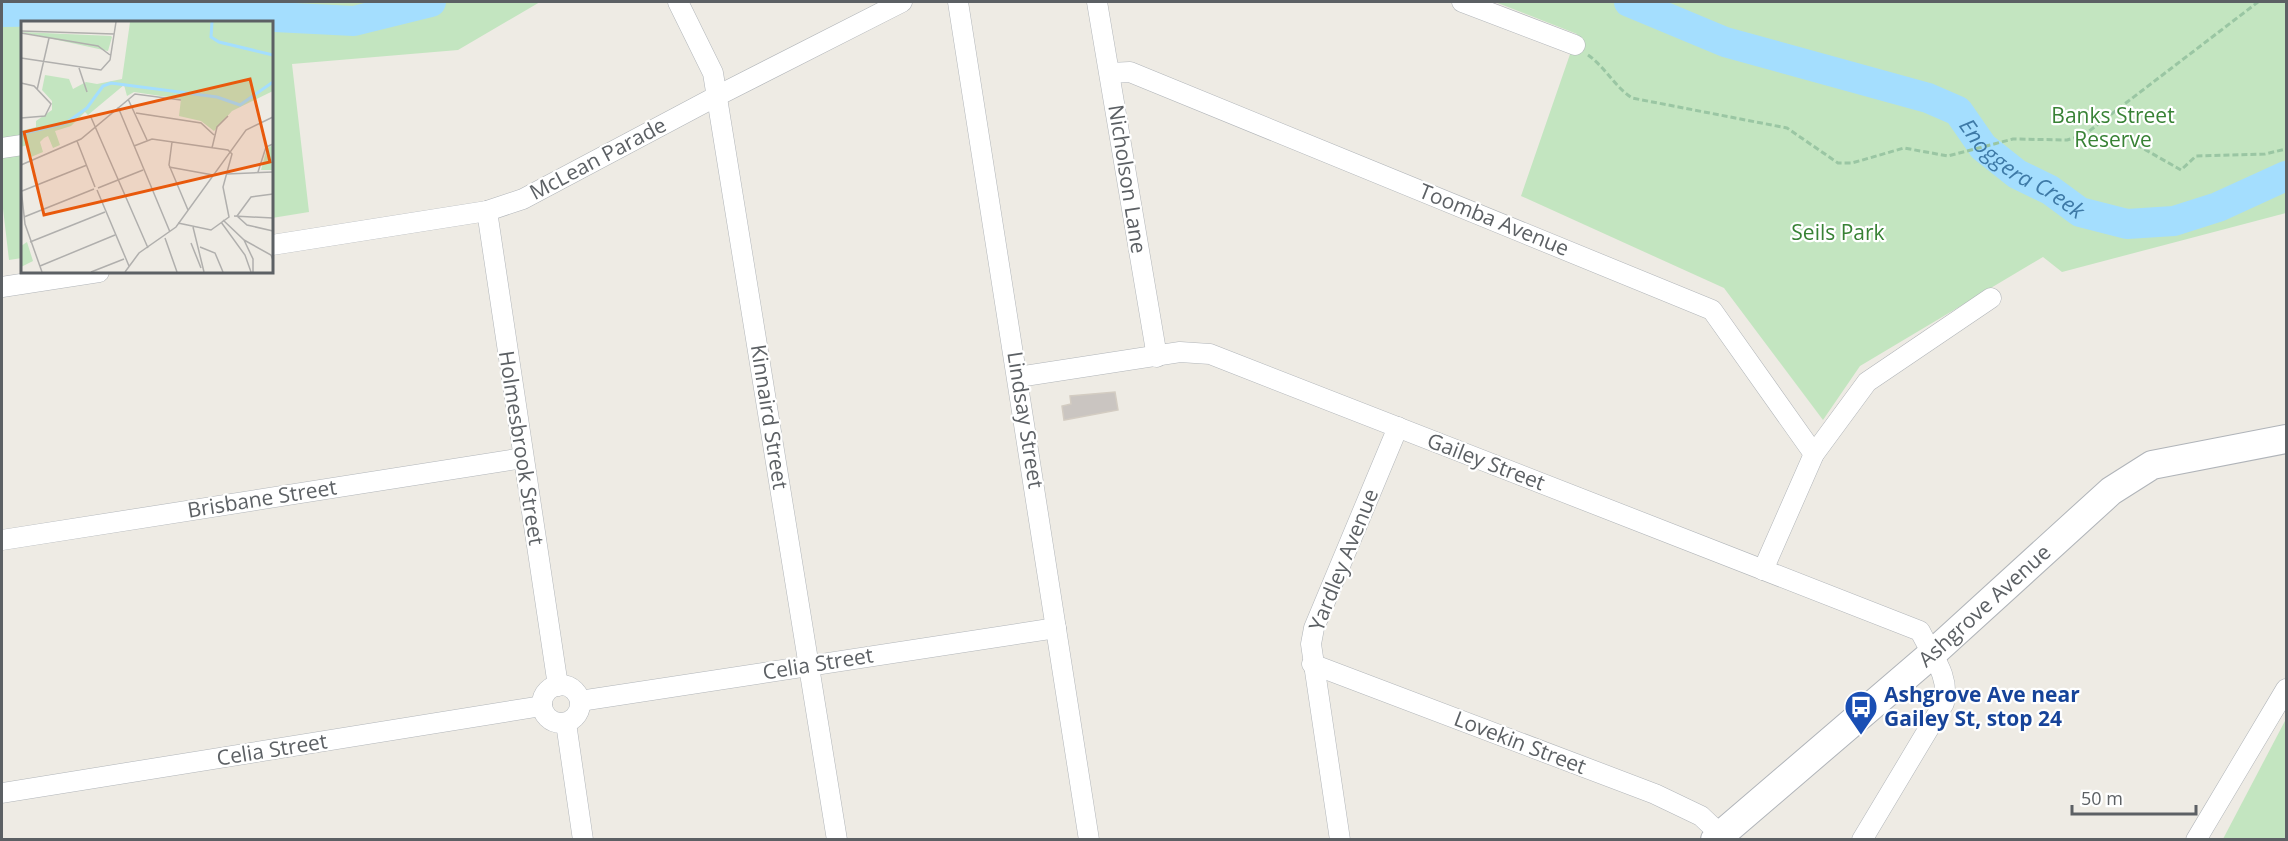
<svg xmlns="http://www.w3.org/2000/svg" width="2288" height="841" font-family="'Open Sans',sans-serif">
<rect width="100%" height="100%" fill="#eeebe4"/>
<!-- green -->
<g fill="#c3e5c0">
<polygon points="2,2 540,2 458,50 292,64 309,212 272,218 272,22 22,22 22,258 9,260 2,200"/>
<polygon points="1495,2 2286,2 2286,213 2062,272 2043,257 1860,366 1823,420 1724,288 1521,196 1577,34"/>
<polygon points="2286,719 2286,839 2223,839"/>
</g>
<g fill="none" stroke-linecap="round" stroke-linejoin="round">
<!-- river -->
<g stroke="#a4defe" stroke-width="30">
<path id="s1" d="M1629,2L1725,42L1928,98L1958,111L1983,147L2017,174L2050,190L2080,212L2127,224L2174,221L2218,207L2286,176"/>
<polyline points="2,12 138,10 354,21 431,2"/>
</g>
</g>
<!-- building -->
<polygon fill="#cac5c1" stroke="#d3ccc2" stroke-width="1.5" points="1115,392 1118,410 1064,420 1062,406 1071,404 1070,396"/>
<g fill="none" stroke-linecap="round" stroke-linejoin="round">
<!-- minor casing -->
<g stroke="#b1b5b9" stroke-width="21">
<g id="minor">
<polyline points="678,2 713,73 837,840"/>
<polyline points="958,2 1089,840"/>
<polyline points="1097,2 1157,357"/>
<polyline points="1462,2 1575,45"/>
<polyline points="1110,73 1130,72 1712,310 1814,454"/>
<polyline points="2,148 22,145"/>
<polyline points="487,211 558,686"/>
<polyline points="272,245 487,211 523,199 717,96 902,2"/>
<polyline points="2,287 99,272"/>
<path d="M1018,377L1180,352L1210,354L1920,631C1932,656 1950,675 1944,703L1862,840"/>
<polyline points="2,540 523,458"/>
<polyline points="1763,570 1814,454 1867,382 1991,298"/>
<polyline points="1312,664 1655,794 1701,816 1721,835"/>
<circle cx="561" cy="704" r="19"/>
<polyline points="580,701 1056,628"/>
<polyline points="566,723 583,840"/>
<polyline points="2,793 542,706"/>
<polyline points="1340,840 1311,644 1314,628 1398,427"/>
<polyline points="2196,840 2286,689"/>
</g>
</g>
<!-- secondary casing -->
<g stroke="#b0b4b9" stroke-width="30">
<g id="secondary">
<path id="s2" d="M1715,840L1932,654L2111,491L2152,465L2286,439"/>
</g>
</g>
<!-- path -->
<g stroke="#9ac6a3" stroke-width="3" stroke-dasharray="6 3" stroke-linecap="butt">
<path d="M1588,55C1606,68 1614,86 1632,98L1787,128L1838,163H1852L1904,148L1948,156L2013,139L2067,140L2084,135L2258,2"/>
<polyline points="2084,135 2130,141 2181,170 2196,156 2265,154 2286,149"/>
</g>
<!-- minor -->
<use href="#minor" stroke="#fff" stroke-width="20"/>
<!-- secondary -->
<use href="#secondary" stroke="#fff" stroke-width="28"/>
</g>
<!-- icons -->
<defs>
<g id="bus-pin" transform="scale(1.725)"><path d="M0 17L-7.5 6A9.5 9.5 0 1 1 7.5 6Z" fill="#1a4fb4" stroke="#fff"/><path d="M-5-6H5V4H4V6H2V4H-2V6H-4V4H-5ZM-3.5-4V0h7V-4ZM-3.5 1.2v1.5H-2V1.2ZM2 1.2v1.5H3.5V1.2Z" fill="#fff"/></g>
</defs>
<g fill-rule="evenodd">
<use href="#bus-pin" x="1861" y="707"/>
</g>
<g text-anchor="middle" stroke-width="4.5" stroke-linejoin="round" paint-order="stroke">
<!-- park labels -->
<g font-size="21" fill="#388235" stroke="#fff">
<text x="2113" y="123">Banks Street<tspan x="2113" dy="24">Reserve</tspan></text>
<text x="1838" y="240">Seils Park</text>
</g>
<!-- street labels -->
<g font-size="21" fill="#5c6064" stroke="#fff">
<text transform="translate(598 159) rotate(-28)" y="7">McLean Parade</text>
<text transform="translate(1127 179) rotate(81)" y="7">Nicholson Lane</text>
<text transform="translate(1494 220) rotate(22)" y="7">Toomba Avenue</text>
<text transform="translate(769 417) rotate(81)" y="7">Kinnaird Street</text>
<text transform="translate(1025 420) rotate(81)" y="7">Lindsay Street</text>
<text transform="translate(521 448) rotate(81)" y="7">Holmesbrook Street</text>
<text transform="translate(1486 462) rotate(21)" y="7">Gailey Street</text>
<text transform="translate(262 499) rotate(-9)" y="7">Brisbane Street</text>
<text transform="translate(1344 560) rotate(-68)" y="7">Yardley Avenue</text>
<text dy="7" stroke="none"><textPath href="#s2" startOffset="357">Ashgrove Avenue</textPath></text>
<text transform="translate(818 664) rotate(-9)" y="7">Celia Street</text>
<text transform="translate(1520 743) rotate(21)" y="7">Lovekin Street</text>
<text transform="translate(272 750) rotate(-9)" y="7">Celia Street</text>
</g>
<!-- transit labels -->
<g font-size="21" font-weight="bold" fill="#164399" stroke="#fff" text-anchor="start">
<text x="1884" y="702">Ashgrove Ave near<tspan x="1884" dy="24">Gailey St, stop 24</tspan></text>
</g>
<!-- water labels -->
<g font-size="22" font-style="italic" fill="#3e7aa7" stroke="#fff">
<text dy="8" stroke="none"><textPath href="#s1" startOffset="435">Enoggera Creek</textPath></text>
</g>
</g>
<!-- overview -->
<g transform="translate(21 21)">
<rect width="252" height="252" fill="#eeebe4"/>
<path d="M109,1H252V70L211,90L193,110L180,100L158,95L160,78L113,71L106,75L103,64L67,94L64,91L50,105L34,110L39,124L32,127L27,115L23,117L19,121L22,131L10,136L6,124L0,126V110L15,106V100L31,89V80L21,69L24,54L48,58L52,68L65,61L76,63L101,58ZM0,11L90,15L91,16L87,30ZM252,124V149H240L246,127ZM6,221L12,240L0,246V225Z" fill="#c3e5c0"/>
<path fill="none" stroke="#a4defe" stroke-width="3" d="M191,1L190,16L198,21L252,34M0,113L45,102L66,87L82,65L90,62L196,76L219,84L252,61"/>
<path fill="none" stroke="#b0afad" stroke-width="1.5" d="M0,10L93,13M0,12L77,25L89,34M0,37L80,49L89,39L95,1M58,47L66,71M0,62L13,65L30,83L24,95L0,97M16,69L28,17M107,78L126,119M97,86L149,211M115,92L180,102L193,114M69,94L127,227M56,120L74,166M151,121L148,144L167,189M113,125L131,118L207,129L211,133L202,166L208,196L190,209L157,202M191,127L196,106L207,95M0,144L60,118L114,73L160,79M148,146L192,154M237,151L245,126L252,123M206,153L252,151M0,167L4,203L21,251M77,167L122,149M76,169L108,245M1,170L66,144M213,195L252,197M216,195L230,176L252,173M216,195L226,204L252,210M3,196L73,168M202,199L223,219L232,238V251M200,201L224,234L230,251M172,206L183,251M144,217L156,251M223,219L250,234L252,239M9,221L84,191M170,222L180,247M179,226L194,232L202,251M19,245L94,214M70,251L103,238M104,251L118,232L155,206L225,109L252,96"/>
<path fill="#e8590c" fill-opacity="0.15" stroke="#e8590c" stroke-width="3" d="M229,58L249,141L23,194L3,111Z"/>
<rect width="252" height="252" fill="none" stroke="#5c6064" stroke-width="3"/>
</g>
<!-- border -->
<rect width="2288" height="841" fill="none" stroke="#5c6064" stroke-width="6"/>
<!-- scale -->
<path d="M2072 805v9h124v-9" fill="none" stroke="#5c6064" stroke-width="3"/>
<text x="2081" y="805" font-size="18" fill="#5c6064" stroke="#ffffff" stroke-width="4.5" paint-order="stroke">50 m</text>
</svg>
